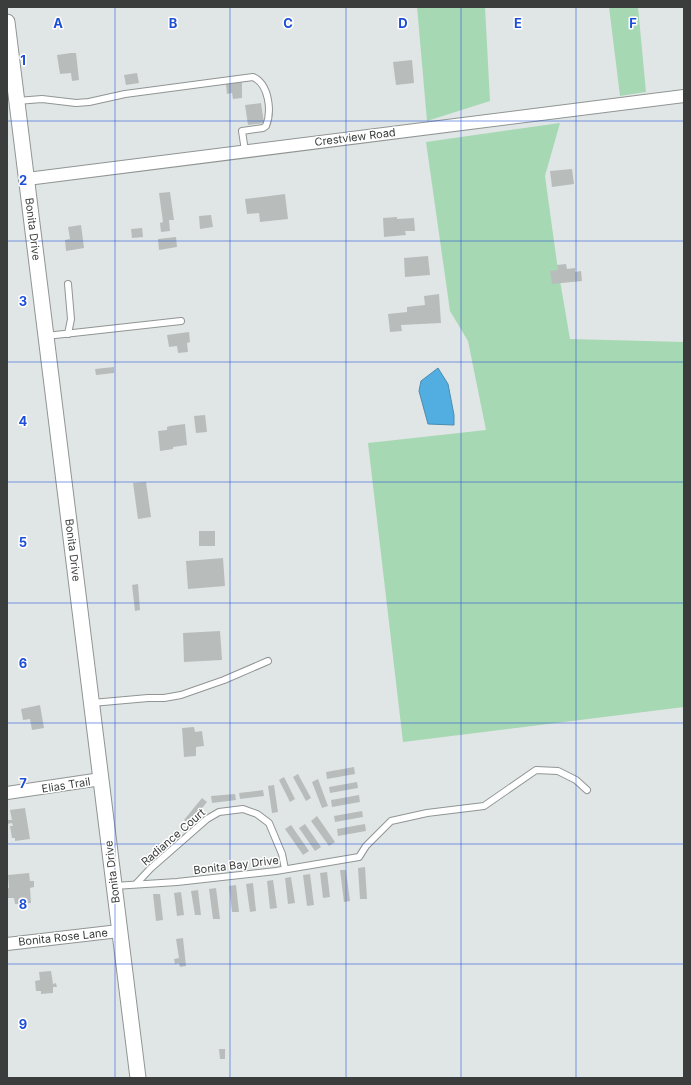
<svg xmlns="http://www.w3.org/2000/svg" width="691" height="1085" font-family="Inter,sans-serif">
<rect width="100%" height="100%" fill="#e0e6e5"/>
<!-- green -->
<g fill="#a7d8b4">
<polygon points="417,7 485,7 490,101 427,121"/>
<polygon points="609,7 638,7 646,92 620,96"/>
<polygon points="560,123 545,176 557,263 570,339 684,342 684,707 403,742 368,443 486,430 468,341 450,311 426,142"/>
</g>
<!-- water -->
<polygon fill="#52aee1" stroke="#4b8cb0" points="438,368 448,384 454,415 454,425 428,424 419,391 421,381"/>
<!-- building -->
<g fill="#b8bdbc">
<polygon points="71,53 76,53 79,80 72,81 71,73 60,74 57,55"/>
<polygon points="412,60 414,83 396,85 393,62"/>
<polygon points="137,73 139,83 126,85 124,75"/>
<polygon points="242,82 242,98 233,99 232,93 227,94 226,84"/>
<polygon points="261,103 264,123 248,125 245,105"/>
<polygon points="572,169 574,184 552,187 550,171"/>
<polygon points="170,192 174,220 169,220 170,231 161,232 160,223 163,222 159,193"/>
<polygon points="285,194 288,219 260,222 259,213 247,214 245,199"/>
<polygon points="211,215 213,227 200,229 199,216"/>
<polygon points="397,217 397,219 414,218 415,231 405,231 406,235 384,237 383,218"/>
<polygon points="81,225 84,248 66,251 65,240 70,239 68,227"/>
<polygon points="142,228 143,237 132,238 131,229"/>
<polygon points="176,237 177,247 159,250 158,239"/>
<polygon points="428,256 430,275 405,277 404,258"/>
<polygon points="566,264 567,269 575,268 575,272 581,271 582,281 552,284 550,271 558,270 557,265"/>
<polygon points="439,294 441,323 401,325 402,331 390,332 388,314 407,312 407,307 425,305 424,296"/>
<polygon points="189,332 190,342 187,343 188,352 178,353 177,346 169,347 167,335"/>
<polygon points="114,367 114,373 96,375 95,369"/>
<polygon points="205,415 207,432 196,433 194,416"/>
<polygon points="185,424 187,445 173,447 173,449 160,451 158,431 167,430 167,427 170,426"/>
<polygon points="146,482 151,517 138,519 133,483"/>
<rect x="199" y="531" width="16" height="15"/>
<polygon points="223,558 225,586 188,589 186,561"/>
<polygon points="138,584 140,610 135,611 132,585"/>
<polygon points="220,631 222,660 184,662 183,633"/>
<polygon points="40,705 44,728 32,730 30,719 23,720 21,709"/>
<polygon points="194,727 195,732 202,731 204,746 196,747 196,756 184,757 182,728"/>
<polygon points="354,767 355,774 327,779 326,772"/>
<polygon points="298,774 311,798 306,801 293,777"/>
<polygon points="284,777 295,799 290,802 279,780"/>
<polygon points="318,779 328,806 322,808 312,782"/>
<polygon points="357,782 358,788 330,793 329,787"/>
<polygon points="274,785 278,812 272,813 268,786"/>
<polygon points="263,790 264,796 240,799 239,793"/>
<polygon points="235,794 236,800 212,803 211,796"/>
<polygon points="359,795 360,802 332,807 331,800"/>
<polygon points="202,798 207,802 189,824 184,820"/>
<polygon points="25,808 30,839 15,841 15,838 12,838 10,826 13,826 12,823 7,824 7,820 12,820 10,810"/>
<polygon points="362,811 363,817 335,822 334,816"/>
<polygon points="317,816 335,842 329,846 311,821"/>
<polygon points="305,824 321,847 315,851 299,828"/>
<polygon points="365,824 366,831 338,836 337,829"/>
<polygon points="291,825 309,851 303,855 285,829"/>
<polygon points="365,867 367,899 360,899 358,868"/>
<polygon points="340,870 346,870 350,901 344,902"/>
<polygon points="327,872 330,897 323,898 320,873"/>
<polygon points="29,873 30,881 34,881 34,887 30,888 31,903 15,904 14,898 7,898 7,888 9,888 8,875"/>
<polygon points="310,874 314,905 307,906 303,875"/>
<polygon points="291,877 295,903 288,904 285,878"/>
<polygon points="273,880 277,908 270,909 267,881"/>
<polygon points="253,883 256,911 250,912 246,884"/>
<polygon points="236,885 239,912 232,912 229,886"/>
<polygon points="216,888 220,919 213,919 209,889"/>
<polygon points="198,890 201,915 195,915 191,891"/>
<polygon points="181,892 184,915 177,916 174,893"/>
<polygon points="153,894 160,894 163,920 156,921"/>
<polygon points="183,938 186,966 180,967 179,963 175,964 174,959 179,958 176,939"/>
<polygon points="51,971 53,984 56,983 57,987 53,987 53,993 41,994 41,991 36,991 35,981 40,980 39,972"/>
<polygon points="219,1049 225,1049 225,1059 220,1059"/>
</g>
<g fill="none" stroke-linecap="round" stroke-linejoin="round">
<!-- service casing -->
<g stroke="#909594" stroke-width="8">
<g id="service">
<path d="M17,101L42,99L76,103L89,102L125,94L253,77C269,84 272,111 266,126L263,128L242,131L245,151"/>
<polyline points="68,284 71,319 68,334"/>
<polyline points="46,336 181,321"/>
<polyline points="92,703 148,698 164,698 181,695 224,680 268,661"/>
<polyline points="136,884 151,868 207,819 219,812 243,809 257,814 269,823 282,854 285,869"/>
<polyline points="114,886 177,882 276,871 359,857 366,846 391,821 427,813 484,806 536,770 558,771 576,780 587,790"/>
</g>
</g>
<!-- minor casing -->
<g stroke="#909594" stroke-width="14">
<g id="minor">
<polyline points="27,179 684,96"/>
<polyline points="7,793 101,779"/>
<polyline points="7,944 119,931"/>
</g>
</g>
<!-- tertiary casing -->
<g stroke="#909594" stroke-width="17">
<polyline id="tertiary" points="7,22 138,1078"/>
</g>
<!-- service -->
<use href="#service" stroke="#fff" stroke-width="6"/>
<!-- minor -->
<use href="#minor" stroke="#fff" stroke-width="12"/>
<!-- tertiary -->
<use href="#tertiary" stroke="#fff" stroke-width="15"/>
</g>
<!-- grid -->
<path fill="none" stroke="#1d4ed8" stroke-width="1" stroke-opacity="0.55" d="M115,7V1078M230,7V1078M346,7V1078M461,7V1078M576,7V1078M7,121H684M7,241H684M7,362H684M7,482H684M7,603H684M7,723H684M7,844H684M7,964H684"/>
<g text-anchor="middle" stroke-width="3" stroke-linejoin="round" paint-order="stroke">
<!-- street labels -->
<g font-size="11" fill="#3b3d3d" stroke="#fff">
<text transform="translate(355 137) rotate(-7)" y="4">Crestview Road</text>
<text transform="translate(33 229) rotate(83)" y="4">Bonita Drive</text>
<text transform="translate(73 550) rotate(83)" y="4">Bonita Drive</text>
<text transform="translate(66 785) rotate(-9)" y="4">Elias Trail</text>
<text transform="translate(173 837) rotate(-41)" y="4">Radiance Court</text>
<text transform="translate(236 865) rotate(-7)" y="4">Bonita Bay Drive</text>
<text transform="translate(112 872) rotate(-97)" y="4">Bonita Drive</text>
<text transform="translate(63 937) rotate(-6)" y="4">Bonita Rose Lane</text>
</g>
</g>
<g font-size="13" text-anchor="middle" font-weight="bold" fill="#1d4ed8" stroke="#fff" stroke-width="3" stroke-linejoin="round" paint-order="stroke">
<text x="58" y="28">A</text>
<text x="173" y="28">B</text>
<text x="288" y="28">C</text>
<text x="403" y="28">D</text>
<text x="518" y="28">E</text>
<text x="633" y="28">F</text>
<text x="23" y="65">1</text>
<text x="23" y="185">2</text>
<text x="23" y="306">3</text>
<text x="23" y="426">4</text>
<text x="23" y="547">5</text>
<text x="23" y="668">6</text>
<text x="23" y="788">7</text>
<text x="23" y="909">8</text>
<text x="23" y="1029">9</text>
</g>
<!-- border -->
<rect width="691" height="1085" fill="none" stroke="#3b3d3d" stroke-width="16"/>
</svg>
